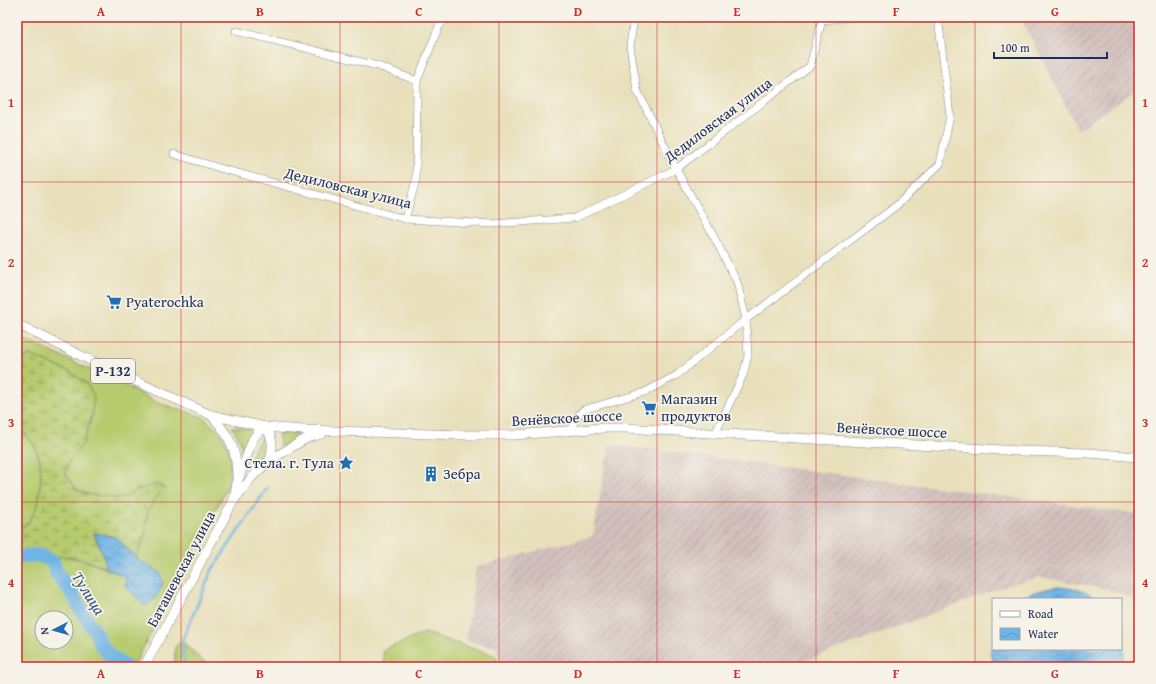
<svg xmlns="http://www.w3.org/2000/svg" width="1156" height="684" font-family="'Gentium Book Plus',serif">
<defs>
<pattern id="industrial-furrows" width="10" height="10" patternUnits="userSpaceOnUse"><rect width="10" height="10" fill="#d1c0bc"/><path d="M-1 1l2-2M0 10L10 0M9 11l2-2" fill="none" stroke="#b3a5a4"/></pattern>
<pattern id="wetland-marsh" width="20" height="14" patternUnits="userSpaceOnUse"><rect width="20" height="14" fill="#b7cb6e"/><path d="M1 5h8M5 5V1M11 12h8M15 12V8" fill="none" stroke="#94a55e"/></pattern>
<pattern id="water-waves" width="16" height="10" patternUnits="userSpaceOnUse"><rect width="16" height="10" fill="#6eb4e5"/><path d="M0 5q4-4 8 0t8 0" fill="none" stroke="#5a93bd"/></pattern>
</defs>
<rect width="100%" height="100%" fill="#f7f3e8"/>
<filter id="ink" filterUnits="userSpaceOnUse"><feTurbulence type="fractalNoise" baseFrequency=".025" numOctaves="2"/><feDisplacementMap in="SourceGraphic" scale="8" xChannelSelector="R" yChannelSelector="G"/><feConvolveMatrix kernelMatrix="1 2 1 2 8 2 1 2 1" color-interpolation-filters="sRGB"/></filter>
<filter id="wash" filterUnits="userSpaceOnUse"><feTurbulence type="fractalNoise" baseFrequency=".012" numOctaves="4" result="noise"/><feDisplacementMap in="SourceGraphic" scale="16" xChannelSelector="R" yChannelSelector="G"/><feGaussianBlur stdDeviation="0.9" result="paint"/><feColorMatrix in="noise" values="0 0 0 0 0 0 0 0 0 0 0 0 0 0 0 0 0 1.4 0 .05"/><feComposite in="paint" operator="in"/></filter>
<g filter="url(#wash)">
<rect width="100%" height="100%" fill="#e8e0bb"/>
<!-- industrial -->
<g fill="url(#industrial-furrows)">
<polygon points="1021,17 1139,17 1139,88 1078,130 1021,18"/>
<polygon points="609,444 1139,514 1139,600 1106,589 1040,577 1009,585 789,667 501,667 497,647 466,641 476,567 593,536"/>
</g>
<!-- grass -->
<g fill="#b7cb6e" stroke="#697d66" fill-rule="evenodd">
<path d="M17,336L130,388L158,403L203,417L221,434L228,447L230,456L231,465L228,486L133,667H17V558L33,555L48,559L63,556L84,560L126,577L160,573L136,558L146,531L147,514L155,498L137,490L123,498L101,496L87,494L76,489L65,473L70,459L83,444L92,415L86,383L70,372L30,355L20,360L17,365ZM42,618H66V642H42Z"/>
<polygon points="17,423 34,445 40,460 41,477 38,505 28,523 17,530"/>
<polygon points="232,427 246,428 252,431 248,438 242,451 240,440"/>
<polygon points="278,433 299,433 300,435 282,446 279,446 280,441"/>
<path d="M265,434C268,440 269,447 266,453C263,461 251,472 244,477C249,462 254,445 265,434Z"/>
<polygon points="425,633 496,656 499,667 384,667 383,650"/>
</g>
<!-- wetland -->
<g fill="url(#wetland-marsh)" stroke="#697d66">
<polygon points="30,355 70,372 86,383 94,396 92,415 83,444 70,459 65,473 76,489 87,494 101,496 123,498 137,490 155,484 165,488 155,498 147,514 146,531 136,558 116,537 94,534 104,556 106,568 84,560 63,556 48,559 41,556 33,555 17,558 17,530 28,523 38,505 41,477 40,460 34,445 17,423 17,365 20,360"/>
<polygon points="182,641 206,664 207,667 175,667 175,647"/>
</g>
<!-- water -->
<g fill="url(#water-waves)" stroke="#4472a2">
<polygon points="94,533 116,537 136,558 160,573 163,583 156,598 145,606 125,586 126,577 106,568 104,556"/>
<path d="M1058,587C1068,588 1089,590 1095,599H1019C1032,592 1043,589 1058,587Z"/>
<polygon points="1121,632 1124,648 1123,667 995,667 990,652 993,646 993,649 1121,649"/>
</g>
<g fill="none" stroke-linecap="round" stroke-linejoin="round">
<!-- stream -->
<polyline stroke="#6eb4e5" stroke-width="2.5" points="184,667 182,641 212,570 268,487"/>
<!-- river -->
<polyline stroke="#6eb4e5" stroke-width="14" points="17,558 33,555 41,556 48,559 54,564 56,572 73,595 83,614 96,633 101,645 110,656 126,667"/>
</g>
</g>
<g filter="url(#ink)">
<g fill="none" stroke-linecap="round" stroke-linejoin="round">
<!-- minor casing -->
<g stroke="#82888c" stroke-width="8">
<g id="minor">
<polyline points="634,17 630,46 637,90 676,169 715,239 737,282 746,319 748,356 743,375 715,434"/>
<polyline points="822,20 858,17"/>
<polyline points="236,31 378,66 417,81"/>
<polyline points="174,154 223,169 405,219 492,224 575,218 676,169 810,66 822,20"/>
<polyline points="405,219 416,180 417,81 439,26 448,17"/>
<polyline points="571,430 576,418 583,410 645,392 677,375 740,324 896,206 940,164 950,116 938,17"/>
</g>
</g>
<!-- major casing -->
<g stroke="#82888c" stroke-width="10">
<g id="major">
<polyline points="17,324 100,365 211,415 265,427 303,430 462,435 514,435 604,428 625,428 1020,451 1088,453 1139,457"/>
<path d="M211,415C230,435 237,450 237,478"/>
<path d="M265,427C274,438 273,448 270,460"/>
<polyline points="234,499 237,483 253,439 259,431 265,427"/>
<polyline points="144,667 234,500 253,476 270,460 307,438 322,434"/>
</g>
</g>
<!-- minor -->
<use href="#minor" stroke="#fff" stroke-width="7"/>
<!-- major -->
<use href="#major" stroke="#fff" stroke-width="9"/>
</g>
</g>
<!-- grid -->
<path fill="none" stroke="#d62828" stroke-width="1" stroke-opacity="0.55" d="M181,17V667M340,17V667M499,17V667M657,17V667M816,17V667M975,17V667M17,182H1139M17,342H1139M17,502H1139"/>
<!-- icons -->
<defs>
<g id="supermarket-bare" transform="scale(1.2)"><path d="M-6-5.5h2.5l.6 2H6L4.5 2H-2.5L-4.4-4H-6ZM-1.5 3.2a1.3 1.3 0 1 0 .1 0ZM3 3.2a1.3 1.3 0 1 0 .1 0Z" fill="#1f6fb2" stroke="#f7f3e8" stroke-width="2.5" paint-order="stroke"/></g>
<g id="sight-bare" transform="scale(1.2)"><path d="M0-6L1.8-2.2L6-1.7L2.9 1.2L3.7 5.4L0 3.3L-3.7 5.4L-2.9 1.2L-6-1.7L-1.8-2.2Z" fill="#1f6fb2" stroke="#f7f3e8" stroke-width="2.5" paint-order="stroke"/></g>
<g id="building-bare" transform="scale(1.2)"><path d="M-4-6H4V6H1V3H-1V6H-4ZM-2.5-4.3h1.7v1.8h-1.7ZM.8-4.3h1.7v1.8H.8ZM-2.5-1h1.7V.8h-1.7ZM.8-1h1.7V.8H.8Z" fill="#1f6fb2" stroke="#f7f3e8" stroke-width="2.5" paint-order="stroke"/></g>
</defs>
<g fill-rule="evenodd">
<use href="#supermarket-bare" x="114" y="302"/>
<use href="#supermarket-bare" x="649" y="408"/>
<use href="#sight-bare" x="346" y="463"/>
<use href="#building-bare" x="431" y="474"/>
</g>
<g text-anchor="middle" stroke-width="3.5" stroke-linejoin="round" paint-order="stroke">
<!-- shield labels -->
<rect fill="#f7f3e8" stroke="#5d6a87" stroke-width="1" x="91" y="359" width="44" height="24" rx="3"/>
<g font-size="14" font-weight="bold" fill="#1b2f5e">
<text x="113" y="376">Р-132</text>
</g>
<!-- street labels -->
<g font-size="15" fill="#1b2f5e" stroke="#f7f3e8">
<text transform="translate(718 120) rotate(-37)" y="5">Дедиловская улица</text>
<text transform="translate(348 188) rotate(14)" y="5">Дедиловская улица</text>
<text transform="translate(567 418) rotate(-3)" y="5">Венёвское шоссе</text>
<text transform="translate(892 430) rotate(3)" y="5">Венёвское шоссе</text>
<text transform="translate(181 569) rotate(-62)" y="5">Баташевская улица</text>
</g>
<!-- poi labels -->
<g font-size="15" fill="#1b2f5e" stroke="#f7f3e8" text-anchor="start">
<text x="126" y="307">Pyaterochka</text>
<text x="661" y="404">Магазин<tspan x="661" dy="17">продуктов</tspan></text>
<text x="334" y="468" text-anchor="end">Стела. г. Тула</text>
<text x="443" y="479">Зебра</text>
</g>
<!-- water labels -->
<g font-size="16" font-style="italic" fill="#345786" stroke="#f7f3e8">
<text transform="translate(89 593) rotate(58)" y="6">Тулица</text>
</g>
</g>
<!-- margin -->
<rect width="1156" height="684" fill="none" stroke="#f7f3e8" stroke-width="44"/>
<!-- legend -->
<rect x="992" y="598" width="130" height="52" fill="#f7f3e8" stroke="#9fa5b1"/>
<rect x="1000" y="611" width="20" height="6" fill="#ffffff" stroke="#9fa5b1"/>
<text x="1028" y="618" font-size="12" fill="#1b2f5e">Road</text>
<rect x="1000" y="628" width="20" height="12" fill="url(#water-waves)" stroke="#9fa5b1"/>
<text x="1028" y="638" font-size="12" fill="#1b2f5e">Water</text>
<!-- north arrow -->
<g transform="translate(54 630) rotate(264)"><circle r="19" fill="#f7f3e8" stroke="#9fa5b1"/>
<path d="M0-3L7 15L0 10L-7 15Z" fill="#1f6fb2"/>
<text y="-6" font-size="11" font-weight="bold" text-anchor="middle" fill="#1b2f5e">N</text>
</g>
<!-- scale -->
<path d="M994 52v6h113v-6" fill="none" stroke="#1b2f5e" stroke-width="2"/>
<text x="1000" y="52" font-size="12" fill="#1b2f5e" stroke="#f7f3e8" stroke-width="3" paint-order="stroke">100 m</text>
<rect x="22" y="22" width="1112" height="640" fill="none" stroke="#d62828" stroke-width="1.5"/>
<g font-size="13" text-anchor="middle" font-weight="bold" fill="#d62828">
<text x="101" y="16">A</text>
<text x="260" y="16">B</text>
<text x="419" y="16">C</text>
<text x="578" y="16">D</text>
<text x="737" y="16">E</text>
<text x="896" y="16">F</text>
<text x="1055" y="16">G</text>
<text x="11" y="107">1</text>
<text x="1145" y="107">1</text>
<text x="11" y="267">2</text>
<text x="1145" y="267">2</text>
<text x="11" y="427">3</text>
<text x="1145" y="427">3</text>
<text x="11" y="587">4</text>
<text x="1145" y="587">4</text>
<text x="101" y="678">A</text>
<text x="260" y="678">B</text>
<text x="419" y="678">C</text>
<text x="578" y="678">D</text>
<text x="737" y="678">E</text>
<text x="896" y="678">F</text>
<text x="1055" y="678">G</text>
</g>
</svg>
